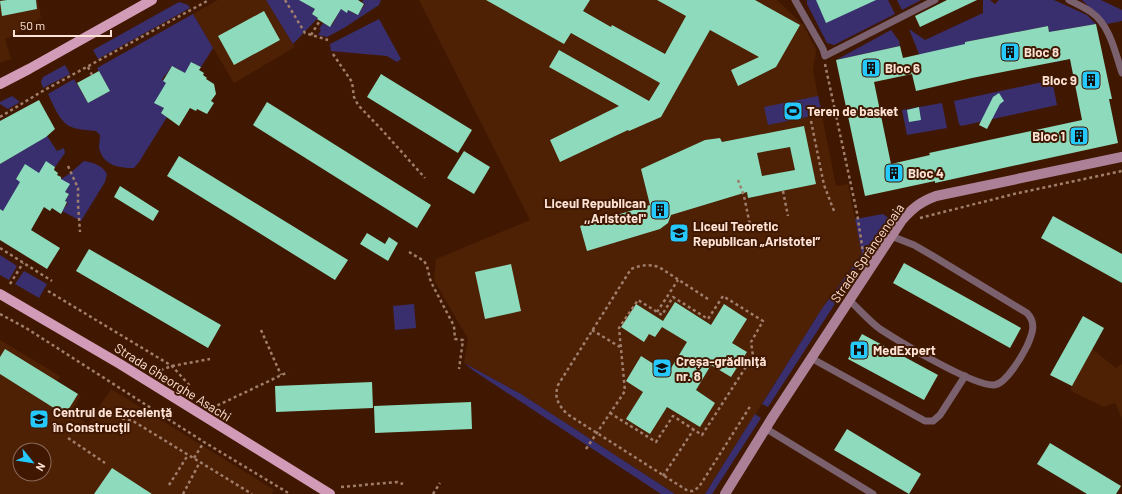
<svg xmlns="http://www.w3.org/2000/svg" width="1122" height="494" font-family="Barlow,sans-serif">
<rect width="100%" height="100%" fill="#401801"/>
<!-- built -->
<g fill="#4e2004" fill-rule="evenodd">
<polygon points="0,0 38,0 41,18 12,36 5,39 11,59 0,63"/>
<polygon points="218,0 266,0 295,47 234,83 193,14"/>
<polygon points="419,0 777,0 804,26 816,50 813,71 836,186 848,184 862,253 821,310 705,494 675,494 521,394 464,363 468,339 434,280 436,259 530,220"/>
<path d="M0,340L60,376L57,381L81,396L70,413L88,424L111,389L274,490L272,494H0ZM20,450H44V474H20Z"/>
<polygon points="1092,349 1116,368 1122,364 1122,418 1115,403 1104,407 1071,391 1071,386 1050,375"/>
</g>
<!-- green -->
<g fill="#392f6f">
<polygon points="266,0 307,0 306,2 308,5 315,9 312,14 318,18 293,44"/>
<polygon points="363,0 381,0 379,5 344,28 327,37 318,35 321,30 319,29 323,23 328,26 332,25 338,14 339,8 347,12 348,10 355,14 359,13 365,4 362,2"/>
<polygon points="807,0 888,0 895,14 834,45 827,43 807,4"/>
<polygon points="897,0 921,0 902,10"/>
<polygon points="983,0 990,0 995,4 999,0 1054,0 1087,15 1096,24 1055,31 1060,61 1056,62 1048,26 965,42 973,78 919,54 909,29 925,40 983,13"/>
<polygon points="1082,0 1101,0 1122,10 1122,21 1107,24"/>
<polygon points="179,2 188,5 190,8 98,59 93,50"/>
<path d="M193,14L213,48L201,67L193,63H191L185,75C181,72 177,66 171,67L166,75H165L162,80L170,84L157,104L164,108L161,113L167,117L139,162L134,168C120,168 105,166 100,151C98,147 100,140 100,135L96,131C89,130 81,130 74,128C60,124 54,106 48,94L74,79L88,103L110,91L97,68Z"/>
<polygon points="379,19 401,59 397,62 387,56 331,51 330,44"/>
<polygon points="891,30 899,41 900,46 836,60"/>
<polygon points="65,65 70,74 43,88 41,82 43,77"/>
<polygon points="1052,80 1057,105 961,126 959,124 954,101"/>
<polygon points="12,96 20,102 8,109 0,104 0,102"/>
<polygon points="818,96 822,114 768,125 764,107"/>
<polygon points="942,103 947,128 907,135 902,110"/>
<polygon points="47,136 57,151 64,148 65,153 55,167 47,162 45,163 39,175 19,174 16,179 24,184 12,217 0,209 0,164"/>
<path d="M84,161C94,163 102,165 107,174L105,182L81,221L62,211L68,203L65,201L69,194L65,192L68,187L61,179L69,174Z"/>
<polygon points="883,214 890,219 768,407 762,404 821,310 862,254 855,219"/>
<polygon points="0,255 17,266 9,280 0,275"/>
<polygon points="24,271 47,284 39,298 15,284"/>
<polygon points="414,304 416,328 395,330 393,306"/>
<polygon points="464,363 521,394 675,494 661,494 474,371"/>
<polygon points="755,414 761,418 712,494 705,494"/>
</g>
<!-- building -->
<g fill="#8ddbbc" fill-rule="evenodd">
<polygon points="7,0 36,0 37,9 2,16 0,1"/>
<polygon points="299,0 358,0 364,4 358,15 348,10 347,13 341,9 330,27 317,19 318,18 312,14 315,9"/>
<polygon points="486,0 590,0 583,11 611,27 612,25 665,54 686,16 657,0 755,0 800,25 776,67 738,86 731,70 759,57 710,30 661,117 629,131 628,130 560,162 550,140 619,106 549,67 559,50 649,101 660,83 571,33 564,44"/>
<polygon points="816,0 876,0 826,23"/>
<polygon points="947,0 977,0 920,27 915,16"/>
<polygon points="264,11 280,40 234,65 218,36"/>
<path d="M1096,24L1112,99H1109L1118,143L935,183V181L865,196L836,60L900,46L903,58L965,44V42L1048,26L1049,32ZM1070,59L1082,120L929,153L930,155L891,164L874,82L912,74L916,91L972,78Z"/>
<polygon points="191,62 201,67 199,70 204,73 203,75 207,78 206,79 214,84 216,94 211,101 214,103 207,114 197,109 196,111 190,108 179,126 161,113 164,108 154,103 166,83 163,81 172,66 185,73"/>
<polygon points="99,71 110,91 88,103 77,83"/>
<polygon points="381,74 472,130 458,153 367,97"/>
<polygon points="999,93 1004,101 1000,104 987,129 979,125 993,97"/>
<polygon points="39,100 55,129 46,137 0,164 0,121"/>
<polygon points="267,102 431,205 417,228 253,125"/>
<polygon points="919,107 921,120 909,122 907,110"/>
<path d="M804,126L816,184L748,198L747,192L671,215L668,223L660,229L587,251L580,226L650,205L641,169L705,140L720,138L722,142ZM790,147L795,170L762,176L757,153Z"/>
<polygon points="464,151 490,167 474,194 447,178"/>
<polygon points="179,156 348,260 335,280 167,176"/>
<polygon points="46,161 55,167 54,170 58,173 57,175 61,177 61,179 70,184 65,192 69,194 65,201 67,202 61,214 52,208 50,211 44,207 31,230 60,248 47,269 0,240 0,209 3,211 20,182 16,179 25,164 39,173"/>
<polygon points="120,186 159,211 153,221 114,197"/>
<polygon points="1053,216 1122,254 1122,283 1041,238"/>
<polygon points="367,233 385,244 389,237 398,243 388,261 360,244"/>
<polygon points="89,249 221,325 208,348 76,271"/>
<polygon points="904,263 1021,328 1010,348 893,283"/>
<polygon points="511,264 521,311 485,319 475,272"/>
<polygon points="675,302 711,325 724,304 747,319 732,343 747,352 731,377 711,365 696,390 715,403 700,427 667,407 650,434 626,419 643,392 626,381 641,356 668,373 687,342 662,327 655,337 649,334 644,342 621,327 636,304 663,321"/>
<polygon points="1083,316 1104,328 1072,386 1050,375"/>
<polygon points="862,334 938,375 924,400 848,359"/>
<polygon points="5,349 78,394 65,415 0,374 0,357"/>
<polygon points="372,382 373,408 276,412 275,386"/>
<polygon points="471,402 472,429 375,433 374,406"/>
<polygon points="847,429 921,474 909,494 834,450"/>
<polygon points="1050,443 1121,486 1116,494 1087,494 1037,464"/>
<polygon points="112,468 152,494 94,494"/>
</g>
<g fill="none" stroke-linecap="round" stroke-linejoin="round">
<!-- path -->
<g stroke="#a07e6c" stroke-width="2.5" stroke-dasharray="3 3" stroke-linecap="butt">
<polyline points="285,0 305,33 328,40"/>
<polyline points="311,35 319,22"/>
<polyline points="333,54 352,82 354,97 358,105 382,130 425,178"/>
<polyline points="825,64 857,213 863,252 867,255"/>
<polyline points="88,67 92,75"/>
<polyline points="0,117 41,92 209,0"/>
<polyline points="811,121 824,185 834,211"/>
<polyline points="68,166 78,188 78,204 80,232"/>
<polyline points="738,180 744,196 750,225"/>
<polyline points="783,191 788,216"/>
<polyline points="920,218 1014,194 1122,171"/>
<polyline points="0,248 52,281"/>
<polyline points="409,252 424,261 427,266 430,279 433,286 454,326 455,339 463,340 459,369"/>
<polyline points="10,284 23,263"/>
<polyline points="48,291 172,366 190,386"/>
<path d="M708,299L659,267C649,264 641,265 631,269L558,385C554,398 558,404 567,414L688,491H693L699,487L751,405"/>
<polyline points="657,312 678,280"/>
<polyline points="0,314 26,328 204,442 290,494"/>
<polyline points="261,330 281,375"/>
<polyline points="592,330 620,347"/>
<polyline points="155,372 172,366 210,359"/>
<polyline points="212,408 288,372"/>
<polyline points="93,411 133,421 252,494"/>
<polyline points="68,438 105,463"/>
<polyline points="586,449 625,391 619,328 638,300 662,315 673,297 708,319 723,296 763,321 751,342 753,356 702,435 673,416 656,442 610,413"/>
<polyline points="194,458 204,442"/>
<polyline points="663,476 694,429"/>
<polyline points="169,485 188,455"/>
<polyline points="341,487 397,482 403,484"/>
<polyline points="183,494 200,462"/>
<polyline points="433,494 440,483"/>
</g>
<!-- lane -->
<g stroke="#7b606e" stroke-width="7">
<polyline points="795,0 823,49 825,56 935,0"/>
<path d="M1069,0C1076,4 1084,7 1091,12C1110,25 1115,52 1122,73"/>
<path d="M849,300C859,309 869,321 880,329C900,342 973,386 994,385C1006,384 1022,356 1027,346C1032,335 1037,323 1027,313L933,256L914,245L891,236"/>
<polyline points="811,358 925,421 933,421 940,415 965,376"/>
<polyline points="765,428 873,494"/>
</g>
<!-- secondary -->
<path stroke="#ac8197" stroke-width="10" d="M725,494L772,418L902,220C913,208 920,202 936,196L1122,157"/>
<!-- primary -->
<g stroke="#d29bb7" stroke-width="10">
<polyline points="0,84 29,69 152,0"/>
<polyline points="0,294 120,364 330,494"/>
</g>
</g>
<!-- icons -->
<defs>
<g id="building-square" transform="scale(1)"><rect x="-9" y="-9" width="18" height="18" rx="4" fill="#26c9fe" stroke="#401801"/><path d="M-4-6H4V6H1V3H-1V6H-4ZM-2.5-4.3h1.7v1.8h-1.7ZM.8-4.3h1.7v1.8H.8ZM-2.5-1h1.7V.8h-1.7ZM.8-1h1.7V.8H.8Z" fill="#111"/></g>
<g id="stadium-square" transform="scale(1)"><rect x="-9" y="-9" width="18" height="18" rx="4" fill="#26c9fe" stroke="#401801"/><path d="M0-5a6.5 5 0 1 0 0 10a6.5 5 0 1 0 0-10ZM-3.5-1.8h7v3.6h-7Z" fill="#111"/></g>
<g id="school-square" transform="scale(1)"><rect x="-9" y="-9" width="18" height="18" rx="4" fill="#26c9fe" stroke="#401801"/><path d="M0-5L7-2L0 1L-7-2ZM-4 1L0 2.5L4 1V4Q0 6-4 4Z" fill="#111"/></g>
<g id="hospital-square" transform="scale(1)"><rect x="-9" y="-9" width="18" height="18" rx="4" fill="#26c9fe" stroke="#401801"/><path d="M-5-5h3v3.5h4V-5h3V5h-3V1.5h-4V5h-3Z" fill="#111"/></g>
<g id="university-square" transform="scale(1)"><rect x="-9" y="-9" width="18" height="18" rx="4" fill="#26c9fe" stroke="#401801"/><path d="M0-5L7-2L0 1L-7-2ZM-4 1L0 2.5L4 1V4Q0 6-4 4Z" fill="#111"/></g>
</defs>
<g fill-rule="evenodd">
<use href="#building-square" x="1010" y="52"/>
<use href="#building-square" x="871" y="68"/>
<use href="#building-square" x="1091" y="80"/>
<use href="#stadium-square" x="793" y="111"/>
<use href="#building-square" x="1079" y="136"/>
<use href="#building-square" x="894" y="173"/>
<use href="#building-square" x="660" y="210"/>
<use href="#school-square" x="679" y="233"/>
<use href="#hospital-square" x="859" y="350"/>
<use href="#school-square" x="662" y="368"/>
<use href="#university-square" x="39" y="419"/>
</g>
<g text-anchor="middle" stroke-width="4" stroke-linejoin="round" paint-order="stroke">
<!-- poi labels -->
<g font-size="13" font-weight="bold" fill="#fee2d5" stroke="#401801" text-anchor="start">
<text x="1024" y="57">Bloc 8</text>
<text x="885" y="73">Bloc 6</text>
<text x="1077" y="85" text-anchor="end">Bloc 9</text>
<text x="807" y="116">Teren de basket</text>
<text x="1065" y="141" text-anchor="end">Bloc 1</text>
<text x="908" y="178">Bloc 4</text>
<text x="646" y="208" text-anchor="end">Liceul Republican<tspan x="646" dy="15">,,Aristotel"</tspan></text>
<text x="693" y="231">Liceul Teoretic<tspan x="693" dy="15">Republican „Aristotel”</tspan></text>
<text x="873" y="355">MedExpert</text>
<text x="676" y="366">Creșa-grădiniță<tspan x="676" dy="15">nr. 8</tspan></text>
<text x="53" y="417">Centrul de Excelență<tspan x="53" dy="15">în Construcții</tspan></text>
</g>
<!-- street labels -->
<g font-size="13" fill="#fee2d5" stroke="#401801">
<text transform="translate(867 253) rotate(-55)" y="5">Strada Sprâncenoaia</text>
<text transform="translate(173 382) rotate(32)" y="5">Strada Gheorghe Asachi</text>
</g>
</g>
<!-- north arrow -->
<g transform="translate(32 462) rotate(120)"><circle r="19" fill="#401801" stroke="#8c6956"/>
<path d="M0-3L7 15L0 10L-7 15Z" fill="#26c9fe"/>
<text y="-6" font-size="11" font-weight="bold" text-anchor="middle" fill="#fee2d5">N</text>
</g>
<!-- scale -->
<path d="M14 30v6h97v-6" fill="none" stroke="#fee2d5" stroke-width="2"/>
<text x="20" y="30" font-size="12" fill="#fee2d5" stroke="#401801" stroke-width="3" paint-order="stroke">50 m</text>
</svg>
